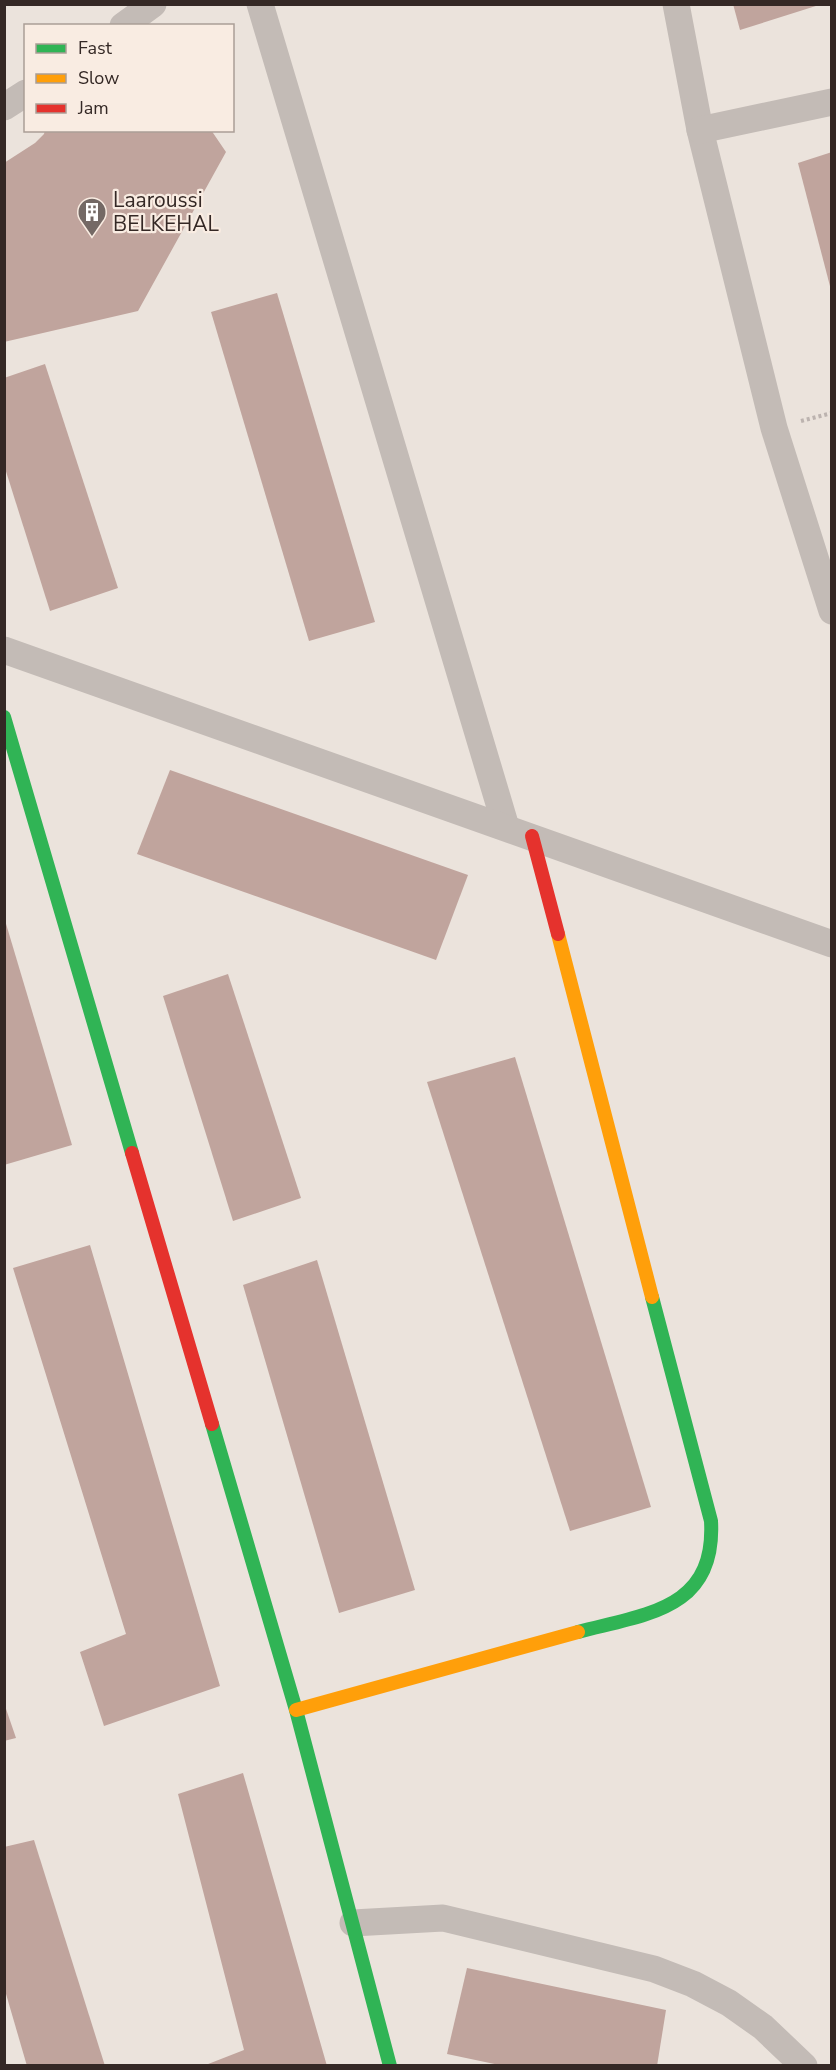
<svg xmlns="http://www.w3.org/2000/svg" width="836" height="2070" font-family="'Nunito Sans',sans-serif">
<rect width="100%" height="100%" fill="#ebe3dc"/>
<!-- building -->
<g fill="#c0a49d">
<polygon points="733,4 819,4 819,5 740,30"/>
<polygon points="45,130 211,130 226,152 138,311 4,342 4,163 35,143 44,134"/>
<polygon points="832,152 832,290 831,290 798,163"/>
<polygon points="277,293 375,622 309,641 211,312"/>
<polygon points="45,364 118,588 50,611 4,465 4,378"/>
<polygon points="170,770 468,875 436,960 137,854"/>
<polygon points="4,917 72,1145 4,1165"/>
<polygon points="228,974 301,1198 233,1221 163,996"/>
<polygon points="515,1057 651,1507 570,1531 427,1082"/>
<polygon points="90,1245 220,1686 104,1726 80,1652 126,1634 13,1268"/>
<polygon points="317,1260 415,1590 339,1613 243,1285"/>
<polygon points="4,1703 16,1738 4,1741"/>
<polygon points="243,1773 327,2066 203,2066 244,2050 178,1794"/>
<polygon points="34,1840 105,2066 27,2066 4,1987 4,1847"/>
<polygon points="467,1968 666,2010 657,2066 504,2066 447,2054"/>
</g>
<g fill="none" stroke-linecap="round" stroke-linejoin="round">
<!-- path -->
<polyline stroke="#bcb3af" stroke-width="4" stroke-dasharray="3 3" stroke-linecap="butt" points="801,421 832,413"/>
<!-- street -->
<g stroke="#c3bbb6" stroke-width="27">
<polyline points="260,4 506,827"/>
<polyline points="676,4 700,130 774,428 832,611"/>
<polyline points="123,26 153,4"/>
<polyline points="4,107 26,93"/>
<polyline points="700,130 832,102"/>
<polyline points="4,650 832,944"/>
<polyline points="353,1923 443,1918 654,1969 693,1984 729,2003 763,2027 804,2066"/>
</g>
<!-- fast -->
<g stroke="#30b455" stroke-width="14">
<polyline points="4,717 132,1153"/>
<polyline points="212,1424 296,1710 390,2066"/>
<path d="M578,1632C646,1614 716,1610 711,1521L652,1297"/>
</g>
<!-- slow -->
<g stroke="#ff9f0a" stroke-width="14">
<polyline points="558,934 652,1297"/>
<polyline points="296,1710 578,1632"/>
</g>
<!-- jam -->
<g stroke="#e5322d" stroke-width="14">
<polyline points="532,836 558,934"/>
<polyline points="132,1153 212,1424"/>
</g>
</g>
<!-- icons -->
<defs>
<g id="building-pin" transform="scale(1.5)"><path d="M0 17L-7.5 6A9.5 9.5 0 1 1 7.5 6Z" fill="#746965" stroke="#f9ece2"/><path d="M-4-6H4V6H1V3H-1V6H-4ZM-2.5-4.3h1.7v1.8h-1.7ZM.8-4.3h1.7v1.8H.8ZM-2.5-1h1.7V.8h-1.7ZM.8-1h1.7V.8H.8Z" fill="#fff"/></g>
</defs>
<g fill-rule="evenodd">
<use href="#building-pin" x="92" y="212"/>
</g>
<g text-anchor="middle" stroke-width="4.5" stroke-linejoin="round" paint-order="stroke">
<!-- poi labels -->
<g font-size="21" fill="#342825" stroke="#f9ece2" text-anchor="start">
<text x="113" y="207">Laaroussi<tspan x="113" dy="24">BELKEHAL</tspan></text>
</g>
</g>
<!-- border -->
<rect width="836" height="2070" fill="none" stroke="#342825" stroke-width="12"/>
<!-- legend -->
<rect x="24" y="24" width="210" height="108" fill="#f9ece2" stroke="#aa9e96" stroke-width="1.5"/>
<rect x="36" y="44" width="30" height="9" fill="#30b455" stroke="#aa9e96" stroke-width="1.5"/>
<text x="78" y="54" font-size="18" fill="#342825">Fast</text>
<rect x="36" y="74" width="30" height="9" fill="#ff9f0a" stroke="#aa9e96" stroke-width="1.5"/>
<text x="78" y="84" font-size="18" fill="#342825">Slow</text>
<rect x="36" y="104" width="30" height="9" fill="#e5322d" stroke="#aa9e96" stroke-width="1.5"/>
<text x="78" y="114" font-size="18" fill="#342825">Jam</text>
</svg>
